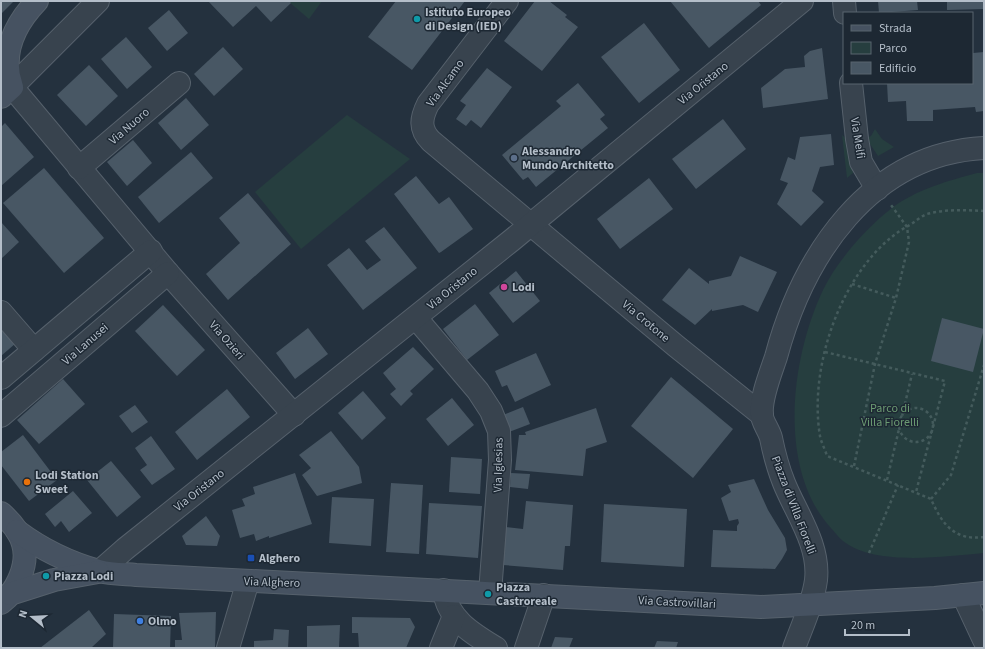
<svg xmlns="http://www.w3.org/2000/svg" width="985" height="649" font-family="'Source Sans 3',sans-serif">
<rect width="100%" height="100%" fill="#24313e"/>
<!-- green -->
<g fill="#263e3f">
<polygon points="288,1 322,1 309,19"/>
<polygon points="347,115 410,159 301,249 255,192"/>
<polygon points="875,129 882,139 894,147 878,156 866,138 871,136"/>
<polygon points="842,135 849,141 853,173 847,178"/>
<path d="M977,173H984V553C945,556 876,567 843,541C838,537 834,531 830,527C777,467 791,358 823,290C837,261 867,227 892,208C917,189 948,181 977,173Z"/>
</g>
<!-- building -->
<g fill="#485764">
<polygon points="1,1 14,1 1,14"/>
<polygon points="208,1 289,1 291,3 271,22 256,6 233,27"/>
<polygon points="396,1 465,1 412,70 368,37"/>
<polygon points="535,1 549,1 567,15 565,17 578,27 542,71 504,41"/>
<polygon points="670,1 758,1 761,5 709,48"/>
<polygon points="878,1 917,1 918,10 879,13"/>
<polygon points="947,1 984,1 984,9 947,10"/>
<polygon points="169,10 188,33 167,51 148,28"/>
<polygon points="644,23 680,70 639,103 601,57"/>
<polygon points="126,37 152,67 127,89 101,59"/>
<polygon points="223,47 243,69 214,96 194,74"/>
<polygon points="822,48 828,99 763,108 761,88 785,69 805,67 804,56 810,51"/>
<polygon points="984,52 984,111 976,112 975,107 933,110 933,121 907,121 906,101 888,102 887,83 972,83 973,53"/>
<polygon points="89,65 118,96 86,126 57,95"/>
<polygon points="487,68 512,87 481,128 471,120 466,126 456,119 466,105 460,101"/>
<polygon points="578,83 605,115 600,119 608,128 536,187 528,177 523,180 502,155 561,106 556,101"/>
<polygon points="186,98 209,125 181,150 158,123"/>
<polygon points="723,119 746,149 696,189 672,159"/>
<polygon points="5,123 34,157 1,186 1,127"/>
<polygon points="831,134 834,165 820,167 812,191 824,202 801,226 777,204 788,183 780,180 788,157 795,160 800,137"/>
<polygon points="133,140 152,163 127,186 107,162"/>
<polygon points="191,152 213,178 159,223 138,197"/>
<polygon points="44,168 104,238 64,273 3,203"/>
<polygon points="416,176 439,204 449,197 473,229 441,252 439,253 394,194"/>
<polygon points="649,178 673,209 620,249 597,219"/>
<polygon points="248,193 291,244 228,300 206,274 240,243 219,218"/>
<polygon points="1,222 19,242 1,259"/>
<polygon points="384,227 417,268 363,310 327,265 349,248 367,270 381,260 365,241"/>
<polygon points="740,256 777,272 758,312 743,305 712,311 712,309 695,325 662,300 689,268 709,284 709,281 731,276"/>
<polygon points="516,271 540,301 513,323 489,293"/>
<polygon points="475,304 499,335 467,360 443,329"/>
<polygon points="163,305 205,350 177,376 135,331"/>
<polygon points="942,318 984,329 973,372 931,361"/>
<polygon points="1,326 16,343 1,356"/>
<polygon points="308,328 328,354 295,379 276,353"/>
<polygon points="413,347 434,369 410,391 413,394 401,406 390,394 396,389 383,373"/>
<polygon points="536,353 551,385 515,402 507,385 502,387 495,371"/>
<polygon points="671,377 733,429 693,478 631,426"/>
<polygon points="63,379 85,404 39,444 17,420"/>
<polygon points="227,389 250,417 197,460 175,432"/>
<polygon points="363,391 386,418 362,440 338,413"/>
<polygon points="452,398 474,425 448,446 426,419"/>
<polygon points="135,405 148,422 132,433 119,416"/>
<polygon points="523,407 530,424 509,432 503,415"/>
<polygon points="596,408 607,442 586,449 583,476 515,470 519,435 526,435 525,432"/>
<polygon points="331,431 359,467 362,483 317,496 302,475 311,468 299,455"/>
<polygon points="23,435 57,480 29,501 1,465 1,452"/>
<polygon points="151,436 175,469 152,485 140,470 147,465 135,448"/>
<polygon points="451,457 482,459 480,494 449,492"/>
<polygon points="111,461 141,497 117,517 87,480"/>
<polygon points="295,473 312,524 269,538 269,536 256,541 254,534 240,538 232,510 245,506 242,499 255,494 253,487"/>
<polygon points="511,473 530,474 528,489 510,487"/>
<polygon points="754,479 768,510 785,538 787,550 782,559 775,569 711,567 713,530 737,531 737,526 739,523 738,519 729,521 721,498 731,492 728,485"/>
<polygon points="391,483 423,485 419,554 386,552"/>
<polygon points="73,491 92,513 69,532 61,521 55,527 45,514"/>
<polygon points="332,497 374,499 371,546 329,543"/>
<polygon points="526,501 573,505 570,546 565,546 563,570 503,565 506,527 523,529"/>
<polygon points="429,503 482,506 478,558 426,554"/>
<polygon points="604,504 687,509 684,567 601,562"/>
<polygon points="206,516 220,536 217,546 186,545 182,536"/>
<polygon points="89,610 106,634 91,648 40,648"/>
<polygon points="216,612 215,648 175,648 175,640 182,640 179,613"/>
<polygon points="114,614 171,616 170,648 113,648"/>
<polygon points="352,617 410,618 415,627 406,648 359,648 358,633 352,633"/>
<polygon points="340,625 339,648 307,648 307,626"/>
<polygon points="274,629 289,630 288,648 254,648 254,641 273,640"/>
<polygon points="555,637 573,638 569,648 551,648"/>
<polygon points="657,641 678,642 676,648 654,648"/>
</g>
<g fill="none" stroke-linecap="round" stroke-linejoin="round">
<!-- street casing -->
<g stroke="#56616c" stroke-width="24">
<g id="street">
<polyline points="98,1 12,87 168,273 294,415"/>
<path d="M507,1L428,104C421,118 419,129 431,141L676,346L762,415"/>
<polyline points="844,1 845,13"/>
<polyline points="851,83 857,139 861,162 877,189"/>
<polyline points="79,168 179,83"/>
<polyline points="1,312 34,350"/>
<polyline points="416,318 478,391 491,411 499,431 500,460 490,593"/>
<polyline points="1,378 151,251"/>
<polyline points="1,416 168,273"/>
<polyline points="100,571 125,549 512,240 802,1"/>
<path d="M444,590C447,619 473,634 496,648"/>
<polyline points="963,595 984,640"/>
<polyline points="228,648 248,581"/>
<polyline points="441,648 454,616"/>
<polyline points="526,648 544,595"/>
<path d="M794,648C802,626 813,603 816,580C820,545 796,513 784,483C778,468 774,453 771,438C769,430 762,422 762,415C760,399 771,372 776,357C803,256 869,154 984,148"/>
</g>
</g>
<!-- secondary casing -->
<g stroke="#56616c" stroke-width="24">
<g id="secondary">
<path d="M1,97L12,87C0,54 15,24 37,1"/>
<path d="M1,513C10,521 20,532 23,544C29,564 17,591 1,603"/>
<path d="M17,531C41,549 70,563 99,571C110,574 124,574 136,575L761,607L935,598L984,593"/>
<polyline points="10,594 54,580 98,572"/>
</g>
</g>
<!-- path -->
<g stroke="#445b5c" stroke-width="2.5" stroke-dasharray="3 3" stroke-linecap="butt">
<path d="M984,211C965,210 945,209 927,214C919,217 913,224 906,227C843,265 808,365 820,436C821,442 825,449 827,456L931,499C942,524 954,541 984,537"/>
<polyline points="852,284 896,298"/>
<polyline points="825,352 945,381 916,492"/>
<circle cx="916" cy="425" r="17"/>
<polyline points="854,466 875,364 896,298 909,242 907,227 891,205"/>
<polyline points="887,480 912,374"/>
<polyline points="931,499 951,475 984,365"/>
<polyline points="869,553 898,485"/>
</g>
<!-- street -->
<use href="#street" stroke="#38434e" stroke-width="22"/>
<!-- secondary -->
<use href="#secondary" stroke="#465261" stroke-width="22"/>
</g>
<!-- markers -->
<g fill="#0f9aa8" stroke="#1d2833" stroke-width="1.5">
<circle cx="417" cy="19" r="4"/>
<circle cx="46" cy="576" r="4"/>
<circle cx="488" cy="594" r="4"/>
</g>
<circle fill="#5c6f8a" stroke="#1d2833" stroke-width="1.5" cx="514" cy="158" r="4"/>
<circle fill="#d1479c" stroke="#1d2833" stroke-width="1.5" cx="504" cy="287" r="4"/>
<circle fill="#e8710a" stroke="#1d2833" stroke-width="1.5" cx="27" cy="482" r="4"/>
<rect fill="#1a4fb4" stroke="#1d2833" stroke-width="1.5" x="247" y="554" width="8" height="8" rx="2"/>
<circle fill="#3f7fe0" stroke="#1d2833" stroke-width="1.5" cx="140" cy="621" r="4"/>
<g text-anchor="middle" stroke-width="3" stroke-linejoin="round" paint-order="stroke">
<!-- poi labels -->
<g font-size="12" font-weight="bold" fill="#b4bec9" stroke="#1d2833" text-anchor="start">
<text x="425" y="16">Istituto Europeo<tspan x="425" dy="14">di Design (IED)</tspan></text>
<text x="522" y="155">Alessandro<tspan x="522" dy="14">Mundo Architetto</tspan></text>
<text x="512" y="291">Lodi</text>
<text x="35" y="479">Lodi Station<tspan x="35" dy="14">Sweet</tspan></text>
<text x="259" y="562">Alghero</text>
<text x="54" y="580">Piazza Lodi</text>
<text x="496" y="591">Piazza<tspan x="496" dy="14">Castroreale</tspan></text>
<text x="148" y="625">Olmo</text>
</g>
<!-- street labels -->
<g font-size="12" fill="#b4bec9" stroke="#1d2833">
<text transform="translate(445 83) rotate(-54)" y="4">Via Alcamo</text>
<text transform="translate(703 83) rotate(-39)" y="4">Via Oristano</text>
<text transform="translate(129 126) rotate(-41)" y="4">Via Nuoro</text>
<text transform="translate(858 138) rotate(81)" y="4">Via Melfi</text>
<text transform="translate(452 288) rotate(-39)" y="4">Via Oristano</text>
<text transform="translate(646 321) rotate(40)" y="4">Via Crotone</text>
<text transform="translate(227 340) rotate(49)" y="4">Via Ozieri</text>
<text transform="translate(85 344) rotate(-41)" y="4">Via Lanusei</text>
<text transform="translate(498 465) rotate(-89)" y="4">Via Iglesias</text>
<text transform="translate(199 490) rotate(-38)" y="4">Via Oristano</text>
<text transform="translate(794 505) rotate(69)" y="4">Piazza di Villa Fiorelli</text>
<text transform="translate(272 582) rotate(2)" y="4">Via Alghero</text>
<text transform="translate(677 602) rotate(3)" y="4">Via Castrovillari</text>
</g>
<!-- park labels -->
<g font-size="12" fill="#6b9a72" stroke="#1d2833">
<text x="890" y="412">Parco di<tspan x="890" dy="14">Villa Fiorelli</tspan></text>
</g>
</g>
<!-- border -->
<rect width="985" height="649" fill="none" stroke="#b4bec9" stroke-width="4"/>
<!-- legend -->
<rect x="843" y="12" width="130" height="72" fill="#1d2833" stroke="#59646f"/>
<rect x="851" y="25" width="20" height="6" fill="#465261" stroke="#59646f"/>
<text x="879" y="32" font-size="12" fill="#b4bec9">Strada</text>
<rect x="851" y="42" width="20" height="12" fill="#263e3f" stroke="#59646f"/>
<text x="879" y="52" font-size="12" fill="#b4bec9">Parco</text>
<rect x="851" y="62" width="20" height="12" fill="#485764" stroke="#59646f"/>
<text x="879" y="72" font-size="12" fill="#b4bec9">Edificio</text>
<!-- north arrow -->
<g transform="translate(32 617) rotate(288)" stroke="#1d2833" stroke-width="3" paint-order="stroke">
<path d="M0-3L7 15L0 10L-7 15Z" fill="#b4bec9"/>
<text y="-6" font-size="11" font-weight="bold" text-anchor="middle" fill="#b4bec9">N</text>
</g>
<!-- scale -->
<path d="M845 629v6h64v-6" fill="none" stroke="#b4bec9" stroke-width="2"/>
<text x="851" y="629" font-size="12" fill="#b4bec9" stroke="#1d2833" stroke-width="3" paint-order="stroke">20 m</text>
</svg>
